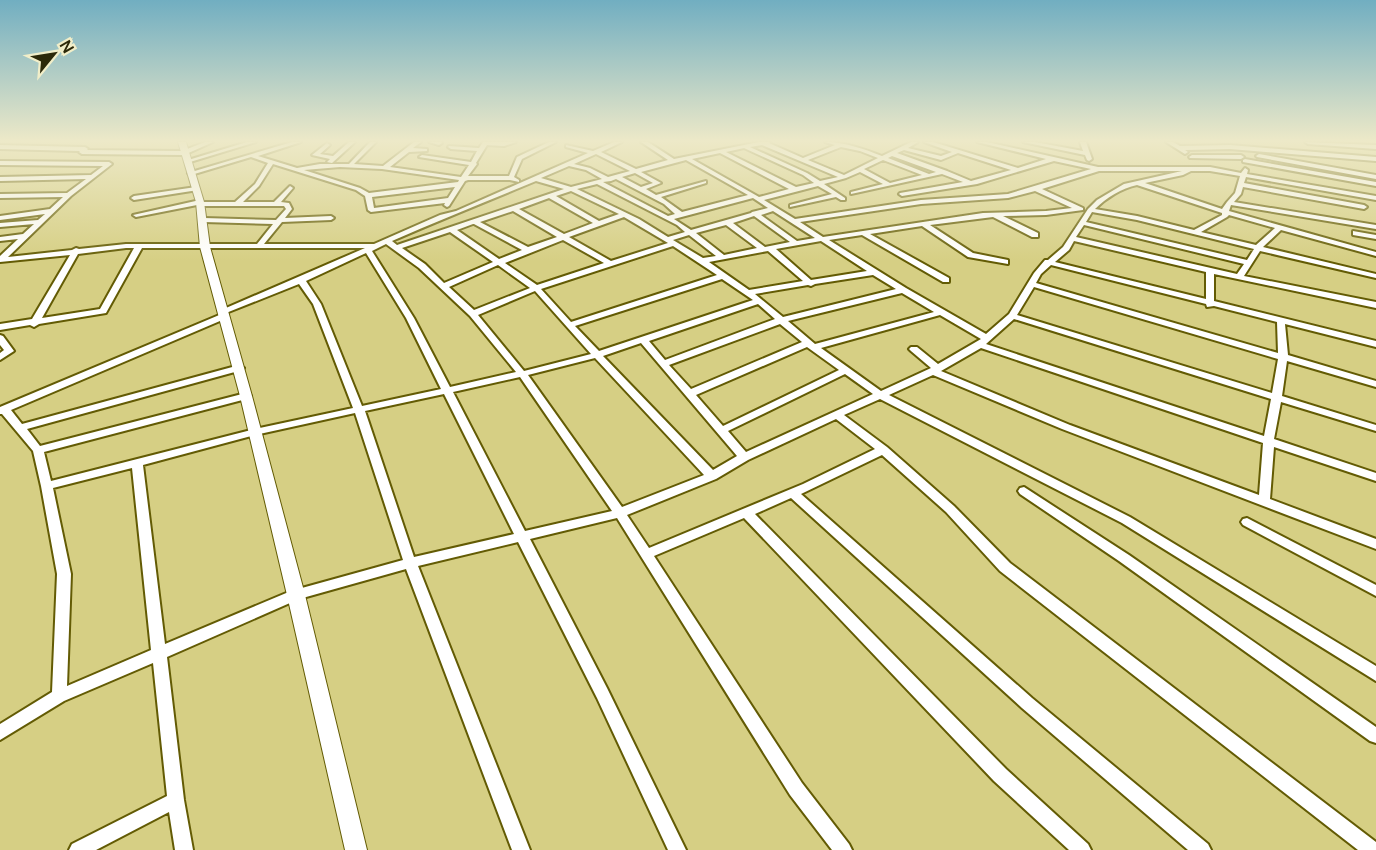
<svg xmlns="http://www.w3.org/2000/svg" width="1376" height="850" font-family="Manrope,sans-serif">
<rect width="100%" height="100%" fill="#d6cf84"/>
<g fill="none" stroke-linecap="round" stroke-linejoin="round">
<!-- street casing -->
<g stroke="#635b04" stroke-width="4">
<g id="street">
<polygon points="205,142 213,142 184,155 82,154 79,152 80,151 0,149 0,145 85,147 88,149 87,150 182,151"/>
<polygon points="247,142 256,142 190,162 185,161"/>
<path d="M292,142H301L258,156L297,168L320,164H349L370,142H376L354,164L383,166L414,142H421L413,148L427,149V151L409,152L390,167L461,177L469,165L419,157L422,155L471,162L477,151L451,149L448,147L449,146L479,148L483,142H516L504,146L487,145L476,163L477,164L468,176H509L517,157L549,142H556L522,159L514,177L519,180V182L510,180H468L465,181L449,206L447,207L444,205L445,203L371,212L368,210L365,196L356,190L273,164L259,186L243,202H274L290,186L293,188L281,202L289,203L292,209L285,218L331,216L334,218L331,220L282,222L264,244H374L440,215L456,211L588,153L566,147V145L593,151L614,142H622L601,152L636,169L668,160L641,142H648L674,159L759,142H770L769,143L803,158L835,145L825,142C845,142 864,149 882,156L911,142H918L908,148L941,156L952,152L924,142H933L1018,168L1046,159L977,142H987L1098,167H1210L1241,173L1245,168L1248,170L1247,174L1376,196V200L1246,177L1244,183L1364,205L1367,207L1364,209L1243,187L1241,194L1234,202L1376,225V229L1231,205L1229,211L1376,252V256L1281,230L1263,247L1376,274V278L1260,251L1244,276L1376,302V308L1214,274V301L1376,341V347L1285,324L1288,355L1376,381V387L1287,361L1282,396L1376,425V431L1281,402L1274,439L1376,473V481L1274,447L1270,499L1376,539V549L1062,429L933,375L889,395L1130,517L1376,666V681L1122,523L880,399L844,415L887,447L954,506L1010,563L1376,842V850H1358L1000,571L946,512L882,455L801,494L1032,698L1208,844L1211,850H1188L1022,708L791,498L755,514L1006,769L1088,844L1091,850H1069L994,781L744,518L654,556L802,783L849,844L852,850H832L790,795L617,518L530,539L607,688L686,850H668L597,698L518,542L418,566L530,850H512L406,569L299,599L167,657L184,800L193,850H175L169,812L96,850H69L72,844L167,796L153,663L64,701L0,740V724L52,692L57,574L41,486L33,451L2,414H0V407L224,313L228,316L227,318L11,410L22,424L236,366L239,365L244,368L242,370L27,429L40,446L246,393L251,396L250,398L44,452L51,481L255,429L353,408L313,304L299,284L226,313H220L219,311L365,248H142L106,313L39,324L34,327L30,325L0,330V324L32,319L70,255L0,262V256L18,239L0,241V237L23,234L34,224L0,227V223L38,220L45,214L0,220V216L50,209L63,197L0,198V194L67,193L86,179L0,181V177L91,175L103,166L0,165V161L109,162L112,164L71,196L8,257L72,250L76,248L79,249L126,244H257L273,224L204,222L201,220L204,218L276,220L286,209L284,206H200L197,205L136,217L133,215L200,200L203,202H235L255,184L268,163L251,157L191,175L188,173ZM762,145L838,177L820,181L807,173L750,147ZM841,147L860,151L878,158L844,175L808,160ZM744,148L803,175L814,183L796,187L726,152ZM904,150L941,160L958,153L1011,170L971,181L947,171L897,153ZM720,153L789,189L759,197L692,159ZM596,154L630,171L608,177L590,168L574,164ZM892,156L936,172L929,174L888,158ZM686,160L748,195L682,212L661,197L706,183V181L656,195L646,189L661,183L641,172ZM883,160L922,175L890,183L864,169ZM1054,161L1091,169L1008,194L921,200L795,219L764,200L818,186L832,194L790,205V207L836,197L841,200H845V198L824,184L846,178L860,172L883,184L851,192V194L942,174L963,182L900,193L899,194L902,196L977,184ZM569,166L586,170L602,179L571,187L541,178ZM340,167L382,169L459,180L458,182L369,193L360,188L304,170ZM1099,171H1182L1124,184L1097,200L1088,209L1063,247L1048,260H1045L1034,273L1009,314L986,334L906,288L829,240L862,235L943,282H949V278L870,234L922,226L968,257L1008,264V260L973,253L930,225L993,217L1032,237H1038V233L1003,216L1046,215L1083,210V208L1042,189ZM1191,171H1210L1240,176L1235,193L1227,202L1222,209L1145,183L1183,175ZM635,173L653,183L641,187L622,177ZM616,179L664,204L675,214L668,216L603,182L611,181ZM536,181L564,189L397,245L392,241C440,220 488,201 536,181ZM597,184L677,225L685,232L668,237L639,219L577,189ZM1137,185L1222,213V215L1194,230L1137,216L1095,209C1106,198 1122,188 1137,185ZM455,187L448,198L374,208L372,197ZM571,191L619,214L599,221L556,196ZM1035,191L1072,208L1046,211L983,213L823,237L800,222L921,204L1008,198ZM549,198L593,223L564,234L519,209ZM753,198L768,208L752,212L751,213L691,230L674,219ZM513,211L557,237L528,247L480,222ZM773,211L815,238L797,241L761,215ZM1092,212L1137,220L1254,249L1247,260L1086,222ZM1229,215L1275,228L1256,245L1201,232L1227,217ZM754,216L790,242L765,247L733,223ZM624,217L668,243L611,261L569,237ZM473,224H474L522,250L499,259L457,230ZM726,225L757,248L724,255L696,233ZM1084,225L1244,264L1237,274L1076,237ZM450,232L493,262L444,283L425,264L402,248ZM689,235L716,256L703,258L673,240ZM563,240L604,263L537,285L505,263ZM821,241L867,271L811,280L776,249ZM1074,241L1206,272V299L1055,262L1069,250ZM386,244L419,268L470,316L516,372L450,387L414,318L372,251ZM673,246L717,275L571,322L541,289ZM126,248H134L100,309L42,318L78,254ZM768,251L803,281L749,290L709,262ZM366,253L406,318L441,389L362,406L321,304L306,281ZM498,265L530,288L474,310L449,287ZM1051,265L1206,304L1207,307L1214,306L1277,322L1278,353L1036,283L1041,274ZM873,275L896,289L783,317L755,294L808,285L811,286L815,284ZM722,279L753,300L599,351L575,326ZM1034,287L1278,359L1272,393L1017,315ZM535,291L591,354L524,371L478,315ZM902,293L934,312L815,344L788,321ZM758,304L775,319L665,360L649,341ZM940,315L981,339L938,364L917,347H911L909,349L911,351L931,368L881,391L821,348ZM1014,319L1271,399L1264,436L986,344ZM780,324L802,342L691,389L669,365ZM641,343L737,456L713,470L603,356ZM807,347L839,370L723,426L696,395ZM981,348L1263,443L1259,495L1070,425L941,371ZM595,358L704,475L622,507L528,375ZM845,374L873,394L746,452L728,431ZM520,377L612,511L525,531L453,392ZM444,394L514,534L414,557L365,411ZM355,413L403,560L291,591L165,644L143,465L255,435ZM836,419L875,449L803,484L649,548L627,515L716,479L748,460ZM132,468L151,650L67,686L71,574L53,488Z"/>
<polygon points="349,142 355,142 332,163 327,162 330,159 312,155 327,143 330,145 320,154 333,156"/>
<polygon points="429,142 441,142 442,143 439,145"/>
<polygon points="1023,142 1035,142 1083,151 1080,142 1086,142 1092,159 1089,161 1087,160 1085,155"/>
<polygon points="1166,142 1173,142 1180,146 1230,145 1376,157 1376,161 1230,149 1185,150 1188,152 1185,154"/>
<polygon points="1305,142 1376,145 1376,149 1308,144"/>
<polygon points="1259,154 1376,175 1376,179 1257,157 1256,156"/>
<polygon points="1192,155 1241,155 1244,157 1241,159 1190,158 1189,157"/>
<polygon points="1245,159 1376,182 1376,186 1243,162 1243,160"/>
<polygon points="196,187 198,188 198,190 134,200 131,198 134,196"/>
<polygon points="1353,231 1376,235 1376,239 1353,235"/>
<polygon points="0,335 3,336 14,351 0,360 0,353 4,350 0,345"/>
<polygon points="1024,487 1129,555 1376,727 1376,743 1370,741 1119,561 1020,494 1018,491 1020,488"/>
<polygon points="1247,518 1376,585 1376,596 1243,525 1241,522 1243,519"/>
</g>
</g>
<!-- secondary casing -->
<g stroke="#635b04" stroke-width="2">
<polygon id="secondary" points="178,142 186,142 204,202 210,247 252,396 305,595 367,850 345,850 287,595 240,396 200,247 196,202"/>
</g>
<!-- street -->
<use href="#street" fill="#fff" fill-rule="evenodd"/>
<!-- secondary -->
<use href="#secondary" fill="#fff" fill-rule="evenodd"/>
</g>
<!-- sky -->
<linearGradient id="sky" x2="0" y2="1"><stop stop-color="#71aec1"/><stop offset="0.54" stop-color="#ede9c8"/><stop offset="1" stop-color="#ede9c8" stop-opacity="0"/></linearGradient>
<rect width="1376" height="261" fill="url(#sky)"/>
<!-- north arrow -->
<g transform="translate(54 54) rotate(60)" stroke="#f1eec9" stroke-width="4.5" paint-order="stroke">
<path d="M0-4.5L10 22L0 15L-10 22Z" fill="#2c2909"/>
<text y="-9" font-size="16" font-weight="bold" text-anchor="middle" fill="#2c2909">N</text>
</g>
</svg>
